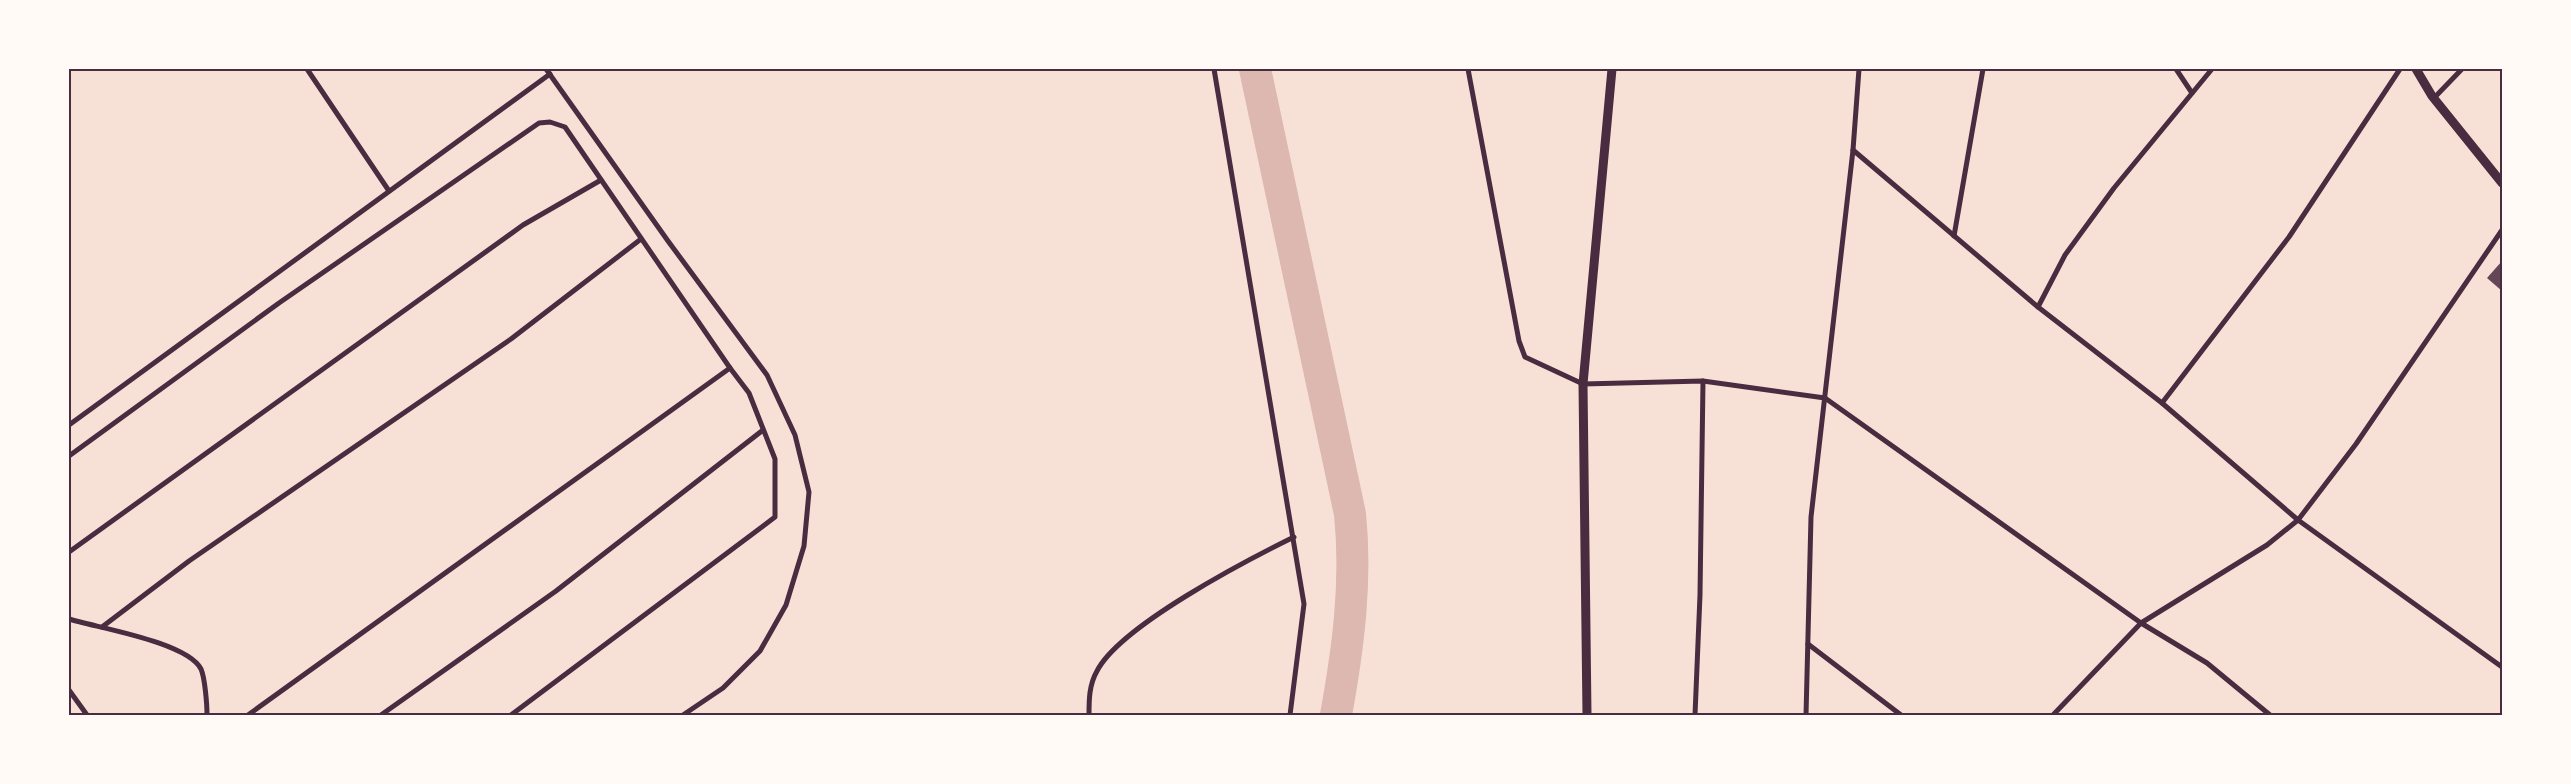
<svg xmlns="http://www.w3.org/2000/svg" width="2571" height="784" font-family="'Archivo Narrow',sans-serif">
<rect width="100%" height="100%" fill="#f7e1d7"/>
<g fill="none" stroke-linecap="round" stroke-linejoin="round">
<!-- river -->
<path stroke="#dcb8b0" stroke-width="32" d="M1255,69L1350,514C1357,582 1348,649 1336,715"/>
</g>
<!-- building -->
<polygon fill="#644757" points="2502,261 2502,291 2487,278"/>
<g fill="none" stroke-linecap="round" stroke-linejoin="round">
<!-- minor -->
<g stroke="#4a2c40" stroke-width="5">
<polyline points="307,69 389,191"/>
<polyline points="546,69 668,241 767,375 795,435 809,492 804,546 786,605 760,651 723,688 683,715"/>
<polyline points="1214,69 1304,604 1290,715"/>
<polyline points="1468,69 1519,341 1525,357 1583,384 1703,381 1825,398 2141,623 2207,663 2270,715"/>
<polyline points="2176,69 2192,93"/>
<polyline points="2434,98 2462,69"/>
<polyline points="1853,150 2038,307 2162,403 2298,520 2502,667"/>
<polyline points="1954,236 1983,69"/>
<polyline points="2038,307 2065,255 2114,188 2212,69"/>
<polyline points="2162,403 2289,237 2400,69"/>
<polyline points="69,425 550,74"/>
<polyline points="69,456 279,303 539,123 550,122 565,127 730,368 749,393 775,459 775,517 511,715"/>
<polyline points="69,552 523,225 601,180"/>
<path d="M69,619C98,628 187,642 201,669C205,678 207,705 207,715"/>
<polyline points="102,627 189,561 511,339 641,239"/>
<polyline points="1808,644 1901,715"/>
<polyline points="69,690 87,715"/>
<polyline points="248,715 730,368"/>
<polyline points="381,715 556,591 763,430"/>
<path d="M1089,715C1089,700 1089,685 1097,671C1120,626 1247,560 1294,537"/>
<polyline points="1695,715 1700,595 1703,381"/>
<polyline points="1806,715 1811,517 1853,150 1859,69"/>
<polyline points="2053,715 2141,623 2267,545 2298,520 2356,444 2502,230"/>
</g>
<!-- tertiary -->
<g stroke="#4a2c40" stroke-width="9">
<polyline points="2416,69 2432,96 2502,183"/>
<polyline points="1587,715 1583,384 1612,69"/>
</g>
</g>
<!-- border -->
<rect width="2571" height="784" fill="none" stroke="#fffaf5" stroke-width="140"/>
<rect x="70" y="70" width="2431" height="644" fill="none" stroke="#4a2c40" stroke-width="2"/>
</svg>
